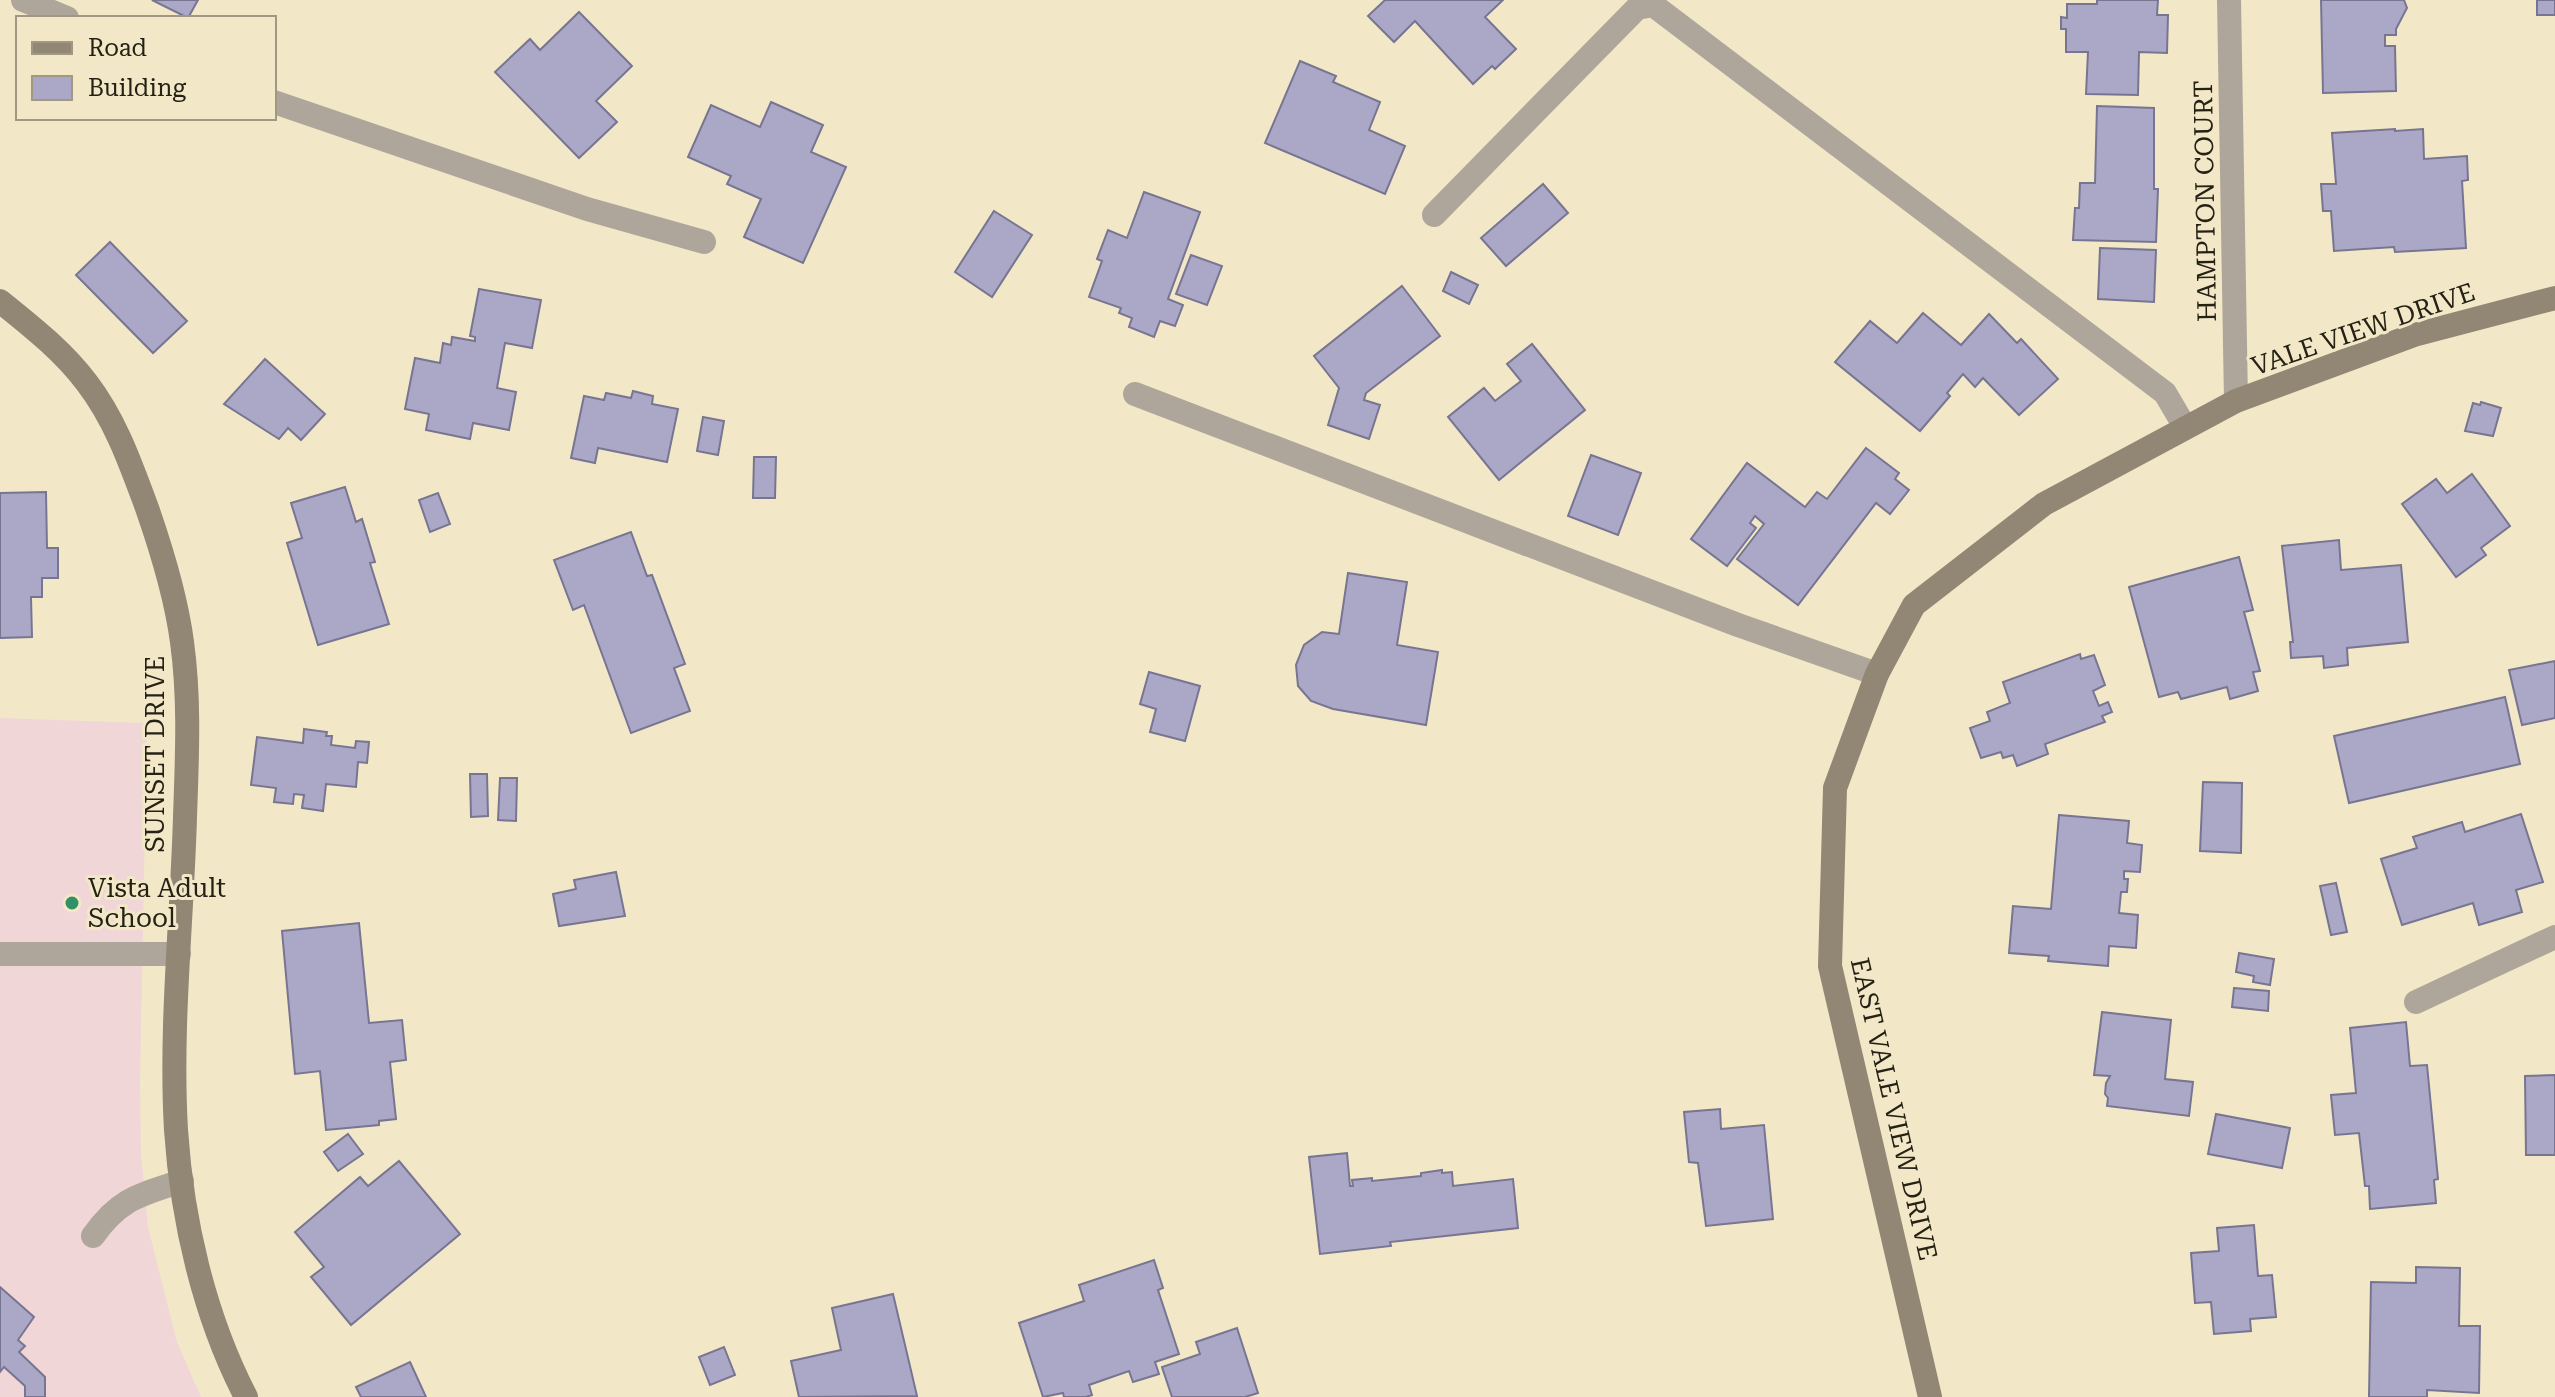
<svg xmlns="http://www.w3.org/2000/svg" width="2555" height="1397" font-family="'Roboto Serif',serif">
<rect width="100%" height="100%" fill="#f2e8c8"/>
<!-- education -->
<polygon fill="#f1d6d8" points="0,718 147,723 140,1083 141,1154 148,1227 177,1342 201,1397 0,1397"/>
<!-- building -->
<g fill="#aaa8c6" stroke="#777591" stroke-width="2">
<polygon points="152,0 198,0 188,18"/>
<polygon points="1385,0 1503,0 1485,17 1516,49 1495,69 1492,66 1473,84 1415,21 1394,42 1368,16"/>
<polygon points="2097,0 2158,0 2157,15 2168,15 2167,53 2139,52 2138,95 2086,94 2088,52 2066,52 2066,29 2061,29 2061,17 2067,18 2067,4 2097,4"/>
<polygon points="2321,0 2404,0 2407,8 2396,29 2396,35 2385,35 2385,46 2395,46 2396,91 2323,93"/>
<rect x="2537" y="0" width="18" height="15"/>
<polygon points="579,12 632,66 596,101 617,122 579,158 495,72 530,39 540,50"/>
<polygon points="1300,61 1336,76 1333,82 1380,102 1369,130 1405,146 1385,194 1265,143"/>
<polygon points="771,102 823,125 811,152 846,167 803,263 744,237 761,199 727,184 731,176 688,157 711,105 760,127"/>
<polygon points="2097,106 2154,108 2154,189 2158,189 2156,242 2073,240 2075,208 2079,208 2080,183 2095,183"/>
<polygon points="2395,129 2395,131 2423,129 2424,159 2467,156 2468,180 2462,181 2466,248 2395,252 2394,247 2334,251 2331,211 2323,211 2321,184 2336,184 2332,133"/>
<polygon points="1543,184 1568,213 1506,266 1481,238"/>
<polygon points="1144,192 1200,212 1168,299 1183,305 1175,326 1160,321 1154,337 1129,327 1132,318 1119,313 1121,308 1089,297 1102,261 1097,259 1108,230 1127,238"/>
<polygon points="994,211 1032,235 992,297 955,272"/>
<polygon points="110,242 187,321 153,353 76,275"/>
<polygon points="2100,248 2156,250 2154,302 2098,299"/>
<polygon points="1191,255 1222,266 1207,305 1176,294"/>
<polygon points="1451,272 1478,285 1469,304 1443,291"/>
<polygon points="1402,286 1440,336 1366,393 1364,400 1380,405 1369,439 1328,425 1339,388 1314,356"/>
<polygon points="479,289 541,300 532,348 505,343 497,388 516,392 509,430 473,423 470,439 426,430 429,414 405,409 415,358 440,363 443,343 451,345 452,337 475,341 475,337 470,336"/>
<polygon points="1923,313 1961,345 1989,314 2017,343 2021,339 2058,379 2019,415 1983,378 1975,387 1963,374 1947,393 1950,396 1920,431 1835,362 1870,321 1897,343"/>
<polygon points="1532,344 1585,410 1499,480 1448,417 1484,388 1495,401 1521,381 1507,364"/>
<polygon points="265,359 325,414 301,440 288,428 279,439 224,404"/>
<polygon points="633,391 653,396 652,404 678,409 667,462 598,448 595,463 571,458 584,396 604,400 606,393 631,398"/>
<polygon points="2481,402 2501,408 2493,436 2465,431 2473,403 2480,405"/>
<polygon points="703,417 724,421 718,455 697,451"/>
<polygon points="1866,448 1899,473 1895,479 1909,490 1890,514 1876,503 1798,605 1737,559 1764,524 1755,516 1750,523 1756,528 1727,566 1691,539 1747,463 1805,507 1817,492 1827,499"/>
<polygon points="1591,455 1641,473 1618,535 1568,516"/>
<polygon points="754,457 776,457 775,498 753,498"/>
<polygon points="2472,474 2510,526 2481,548 2486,555 2456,577 2402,504 2436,479 2447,493"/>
<polygon points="345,487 356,522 362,519 375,562 370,563 389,624 318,645 287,543 302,538 291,503"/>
<polygon points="46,492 47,548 58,548 58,578 42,578 42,597 31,597 32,637 0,638 0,493"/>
<polygon points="438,493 450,524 430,532 419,500"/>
<polygon points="631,532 647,576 652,575 685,664 674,668 690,711 631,733 584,605 573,610 554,560"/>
<polygon points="2339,540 2341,570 2401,565 2408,642 2347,648 2348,665 2324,668 2323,656 2291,658 2290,642 2293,642 2282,546"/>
<polygon points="2239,557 2253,610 2244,612 2260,671 2253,672 2258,691 2230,699 2227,687 2181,699 2178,692 2159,697 2129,587"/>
<polygon points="1348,573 1407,582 1397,645 1438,652 1426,725 1333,709 1311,701 1298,686 1296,665 1304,645 1322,632 1339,634"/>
<polygon points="2080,654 2081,659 2094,655 2105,685 2093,691 2099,706 2108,702 2112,712 2102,716 2105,722 2045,744 2048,754 2017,766 2013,755 2003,758 2001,752 1981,758 1970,728 1990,721 1987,712 2010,703 2003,682"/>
<polygon points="2555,661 2555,718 2522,725 2509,670"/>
<polygon points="1149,672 1200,686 1185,741 1150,732 1156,709 1140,704"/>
<polygon points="2505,697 2520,764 2349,803 2334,736"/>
<polygon points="304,729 327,732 326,736 332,736 331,745 355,748 356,741 369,742 367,763 358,762 356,787 326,784 323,811 302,808 304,795 294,794 293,804 274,802 276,788 251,785 257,737 303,743"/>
<polygon points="470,774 487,774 488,816 471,817"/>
<polygon points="500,778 517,778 516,821 498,820"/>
<polygon points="2203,782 2242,783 2241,853 2200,851"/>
<polygon points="2521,814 2543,882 2516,890 2522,912 2479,925 2473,903 2402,925 2381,859 2417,848 2413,837 2462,822 2465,832"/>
<polygon points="2059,815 2129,821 2127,843 2142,845 2140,872 2124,871 2124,879 2128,879 2127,892 2121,892 2119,913 2138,915 2136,948 2109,946 2108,966 2048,961 2049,956 2009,953 2013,906 2051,909"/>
<polygon points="616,872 625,916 559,926 553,894 576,889 574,880"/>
<polygon points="2336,883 2347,932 2331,935 2320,886"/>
<polygon points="359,923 369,1023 402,1020 406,1060 390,1062 396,1119 379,1121 379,1125 326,1130 320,1071 295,1074 282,931"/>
<polygon points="2239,953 2274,959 2270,985 2253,982 2254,976 2236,972"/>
<polygon points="2234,988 2269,991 2268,1011 2232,1007"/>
<polygon points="2102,1012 2171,1020 2165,1079 2193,1082 2189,1116 2107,1106 2108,1098 2105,1094 2106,1083 2110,1076 2094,1075"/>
<polygon points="2406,1022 2410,1066 2427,1065 2438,1179 2434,1180 2436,1203 2370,1209 2369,1186 2365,1186 2359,1133 2335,1135 2331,1095 2356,1093 2350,1028"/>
<polygon points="2555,1075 2555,1155 2526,1155 2525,1076"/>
<polygon points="1720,1109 1721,1129 1764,1125 1773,1219 1706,1226 1698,1163 1689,1162 1684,1112"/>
<polygon points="2216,1114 2290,1128 2282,1168 2208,1154"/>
<polygon points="348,1134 363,1154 338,1171 324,1152"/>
<polygon points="1347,1153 1350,1186 1353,1186 1352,1180 1372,1178 1372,1181 1421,1176 1421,1173 1442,1170 1442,1173 1452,1172 1453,1186 1513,1179 1518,1228 1390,1242 1391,1246 1320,1254 1309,1157"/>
<polygon points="399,1161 460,1234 351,1325 311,1277 324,1267 295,1232 360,1177 368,1186"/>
<polygon points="2254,1225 2258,1276 2272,1275 2276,1317 2250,1319 2251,1331 2214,1334 2211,1302 2195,1303 2191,1253 2219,1251 2217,1228"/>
<polygon points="1154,1260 1163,1288 1158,1290 1179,1354 1155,1362 1159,1374 1133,1382 1129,1371 1089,1385 1092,1395 1086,1397 1064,1397 1063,1393 1043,1397 1019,1323 1084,1301 1079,1285"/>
<polygon points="2416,1267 2460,1268 2459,1326 2480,1326 2479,1393 2427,1390 2427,1397 2369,1397 2371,1282 2416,1283"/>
<polygon points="0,1287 34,1317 18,1340 25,1346 19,1352 45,1377 45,1397 25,1397 25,1386 4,1367 0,1372"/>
<polygon points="893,1294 917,1396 799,1397 791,1361 841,1350 832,1308"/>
<polygon points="1237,1328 1258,1393 1245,1397 1172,1397 1162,1367 1200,1354 1196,1342"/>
<polygon points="724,1347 735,1375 710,1385 699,1357"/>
<polygon points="410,1362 426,1397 361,1397 356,1387"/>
</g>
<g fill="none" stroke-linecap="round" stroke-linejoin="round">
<!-- lane -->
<g stroke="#aea69a" stroke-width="24">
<polyline points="23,0 67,18"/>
<polyline points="274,102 587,209 704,242"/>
<polyline points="1434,215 1637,8 1653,5 2165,393 2185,427"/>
<polyline points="0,954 179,954"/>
<polyline points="2416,1002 2555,937"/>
<path d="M93,1236C120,1198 140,1195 182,1181"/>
</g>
<!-- street -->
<g stroke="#aea69a" stroke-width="24">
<polyline points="2229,0 2236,401"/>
<polyline points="1135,394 1738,625 1877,674"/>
</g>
<!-- secondary -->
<g stroke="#928674" stroke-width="24">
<path d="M0,301C31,326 63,351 87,383C116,421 131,465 147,508C162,551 176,596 182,642C190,700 187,758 185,817C182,921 170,1026 176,1130C182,1220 204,1316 246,1397"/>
<polyline points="1930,1397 1830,966 1835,788 1877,674 1914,605 2044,504 2236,401 2414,335 2555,298"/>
</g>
</g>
<!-- markers -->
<circle fill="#319068" stroke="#f2e8c8" stroke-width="3" cx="72" cy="903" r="8"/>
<g text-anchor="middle" stroke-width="6" stroke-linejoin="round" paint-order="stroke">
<!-- street labels -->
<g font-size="26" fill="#252115" stroke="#f2e8c8">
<text transform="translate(2205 201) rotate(-91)" y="9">HAMPTON COURT</text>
<text transform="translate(2363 329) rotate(-19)" y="9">VALE VIEW DRIVE</text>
<text transform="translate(155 754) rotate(-90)" y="9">SUNSET DRIVE</text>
<text transform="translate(1894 1109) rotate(77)" y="9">EAST VALE VIEW DRIVE</text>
</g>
<!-- poi labels -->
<g font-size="26" fill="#252115" stroke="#f2e8c8" text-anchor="start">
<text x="88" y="897">Vista Adult<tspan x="88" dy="30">School</tspan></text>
</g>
</g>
<!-- legend -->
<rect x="16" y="16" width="260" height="104" fill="#f2e8c8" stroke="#a09880" stroke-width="2"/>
<rect x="32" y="42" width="40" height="12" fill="#928674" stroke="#a09880" stroke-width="2"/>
<text x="88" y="56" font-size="24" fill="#252115">Road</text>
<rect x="32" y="76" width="40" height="24" fill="#aaa8c6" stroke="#a09880" stroke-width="2"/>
<text x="88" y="96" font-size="24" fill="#252115">Building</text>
</svg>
